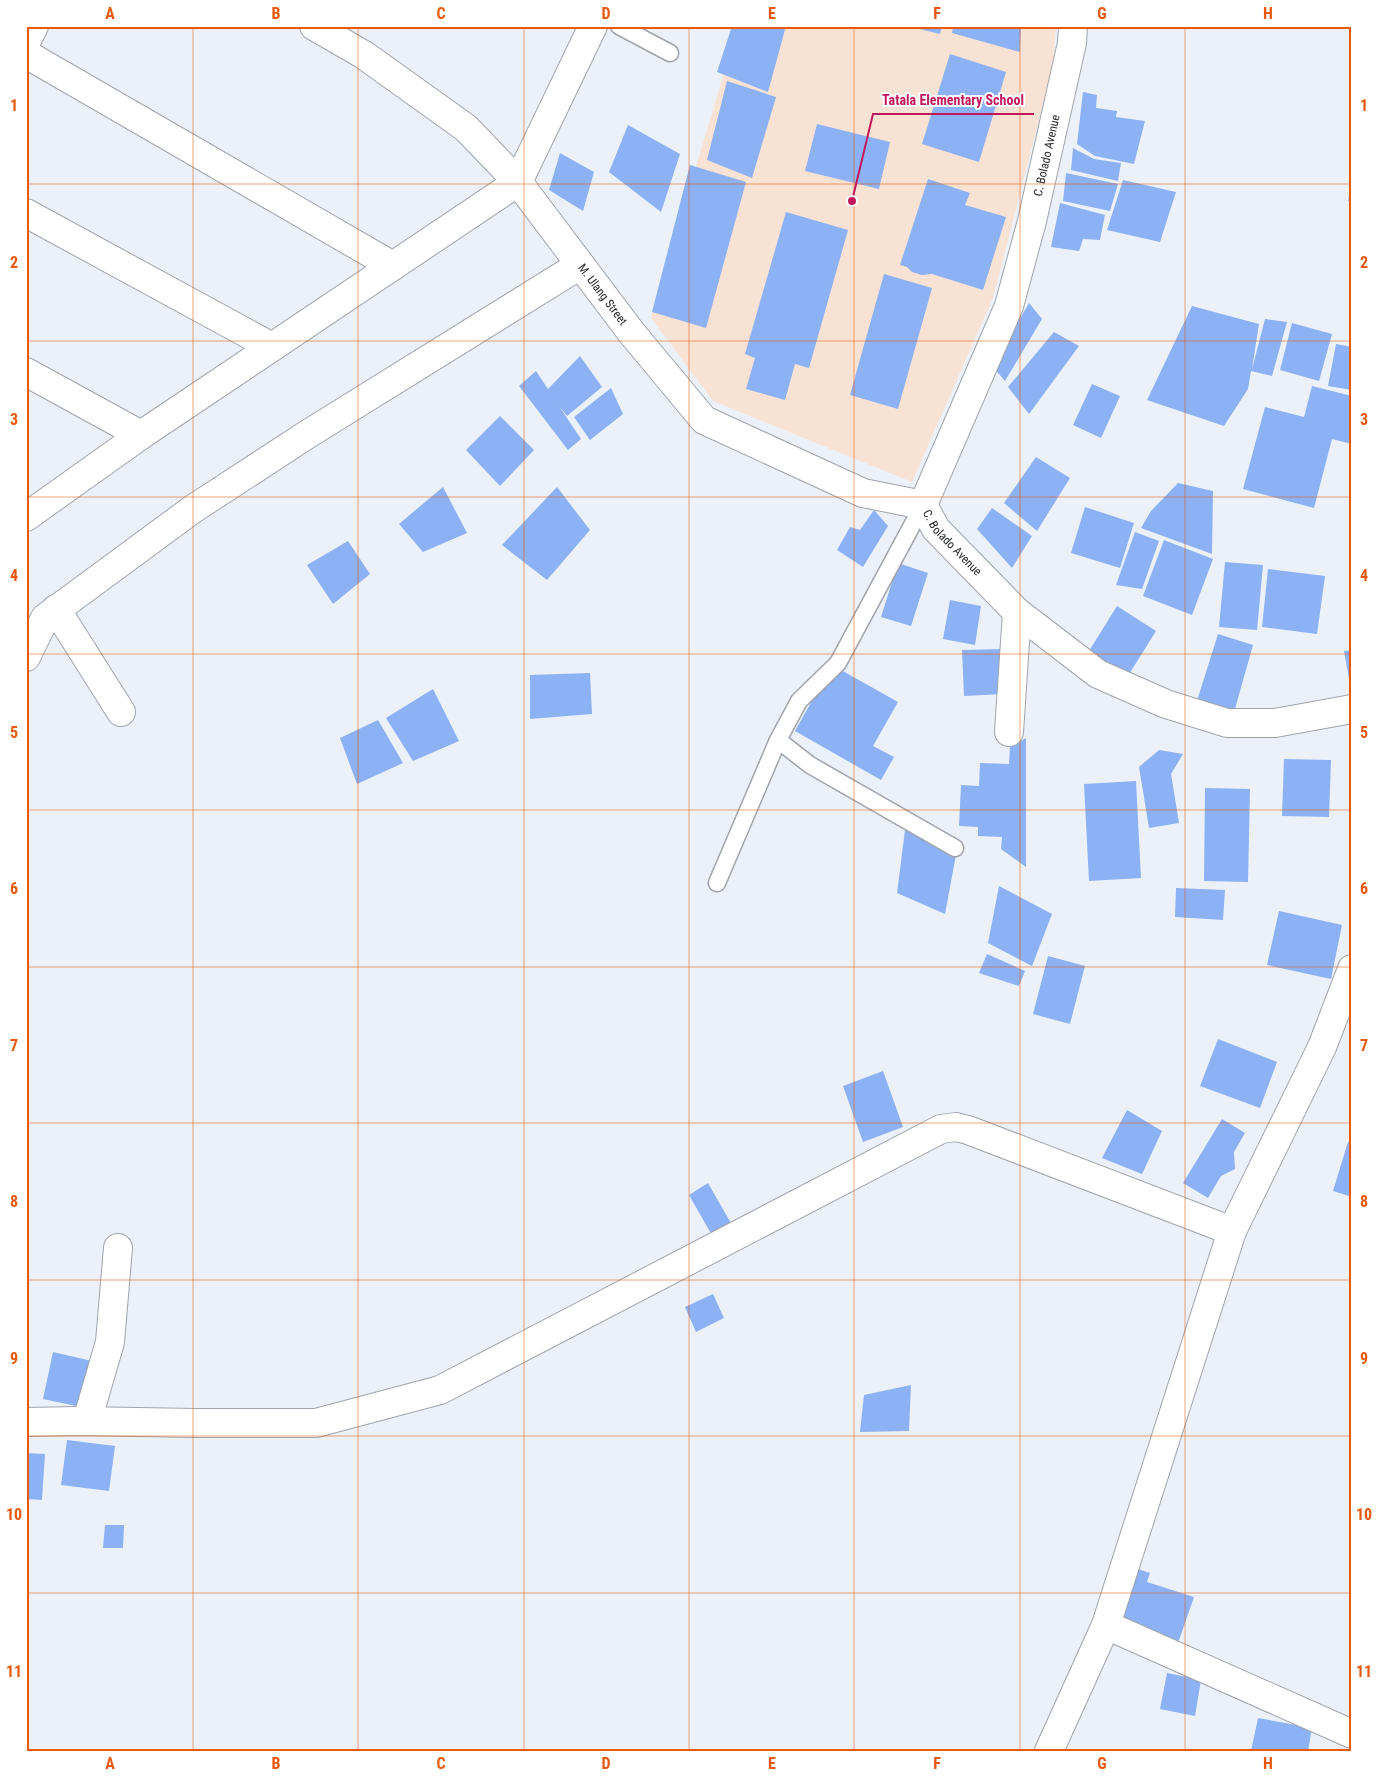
<svg xmlns="http://www.w3.org/2000/svg" width="1378" height="1777" font-family="'Roboto Condensed',sans-serif">
<rect width="100%" height="100%" fill="#ecf1f9"/>
<!-- education -->
<polygon fill="#f8e2d4" points="738,26 1056,26 1053,65 993,298 912,482 713,401 651,318"/>
<!-- building -->
<g fill="#8cb1f4">
<polygon points="732,26 786,26 768,92 717,72"/>
<polygon points="907,26 942,26 940,34"/>
<polygon points="953,26 1021,26 1020,52 952,33"/>
<polygon points="950,54 1006,72 979,162 922,144"/>
<polygon points="727,81 776,97 752,178 707,160"/>
<polygon points="1083,92 1097,95 1096,108 1117,111 1116,117 1145,121 1134,164 1095,156 1077,144"/>
<polygon points="817,124 890,142 879,189 805,171"/>
<polygon points="628,125 680,154 661,212 609,172"/>
<polygon points="1073,148 1094,159 1121,163 1118,181 1071,170"/>
<polygon points="560,153 594,172 583,211 549,190"/>
<polygon points="690,165 746,182 706,328 652,312"/>
<polygon points="1066,173 1118,184 1110,211 1063,201"/>
<polygon points="928,179 970,193 965,205 1006,217 983,290 932,274 922,275 912,272 907,267 900,265"/>
<polygon points="1123,180 1176,192 1160,242 1107,230"/>
<polygon points="1351,188 1352,188 1352,202 1348,201"/>
<polygon points="1060,203 1105,215 1100,240 1083,239 1079,251 1051,247"/>
<polygon points="786,212 848,230 809,368 795,364 785,400 746,389 755,358 745,354"/>
<polygon points="884,274 932,288 898,409 850,395"/>
<polygon points="1029,303 1042,319 1005,381 992,366"/>
<polygon points="1192,306 1259,324 1252,369 1265,319 1287,322 1272,376 1251,371 1248,389 1224,426 1147,400"/>
<polygon points="1292,323 1332,334 1319,381 1280,370"/>
<polygon points="1054,332 1079,346 1029,414 1008,387"/>
<polygon points="1336,344 1352,347 1352,390 1328,386"/>
<polygon points="580,356 602,387 567,416 559,406 581,439 568,450 519,386 536,371 548,389"/>
<polygon points="1092,384 1120,396 1101,438 1073,425"/>
<polygon points="1312,386 1352,396 1352,444 1332,439 1314,508 1243,489 1265,407 1304,417"/>
<polygon points="611,388 623,414 590,440 574,417"/>
<polygon points="500,416 534,450 500,486 466,450"/>
<polygon points="1036,457 1070,478 1037,531 1004,503"/>
<polygon points="1178,483 1213,491 1212,554 1141,528 1151,511"/>
<polygon points="443,487 467,533 423,552 399,524"/>
<polygon points="557,487 590,530 547,580 502,545"/>
<polygon points="1085,507 1134,523 1120,568 1071,553"/>
<polygon points="992,508 1032,536 1012,568 977,529"/>
<polygon points="874,510 888,526 863,567 837,550 850,527 860,530"/>
<polygon points="1135,532 1159,541 1142,589 1116,585"/>
<polygon points="1164,540 1213,559 1192,615 1143,596"/>
<polygon points="348,541 370,574 333,604 307,565"/>
<polygon points="1225,562 1263,565 1257,630 1219,627"/>
<polygon points="898,563 928,573 911,626 881,617"/>
<polygon points="1268,569 1325,576 1317,634 1262,627"/>
<polygon points="950,600 981,606 975,645 943,639"/>
<polygon points="1117,606 1156,631 1123,684 1084,659"/>
<polygon points="1218,634 1253,645 1233,716 1196,704"/>
<polygon points="1002,649 1004,694 964,696 962,650"/>
<polygon points="1352,650 1352,690 1351,690 1344,651"/>
<polygon points="832,665 898,702 873,746 894,757 881,780 795,731"/>
<polygon points="590,673 592,714 530,719 530,675"/>
<polygon points="433,689 459,741 413,761 386,718"/>
<polygon points="378,720 403,763 357,784 340,738"/>
<polygon points="1026,738 1026,867 1001,849 1002,837 978,836 978,827 959,826 961,785 979,786 980,763 1009,764 1010,747"/>
<polygon points="1159,750 1183,754 1171,774 1179,823 1149,828 1139,767"/>
<polygon points="1284,759 1331,760 1329,817 1282,816"/>
<polygon points="1136,781 1141,878 1089,881 1084,784"/>
<polygon points="1205,788 1250,789 1248,882 1204,881"/>
<polygon points="905,830 958,844 945,914 897,893"/>
<polygon points="999,886 1052,914 1032,966 988,943"/>
<polygon points="1176,888 1225,890 1223,920 1175,917"/>
<polygon points="1279,911 1342,925 1331,979 1267,965"/>
<polygon points="987,954 1025,971 1019,986 979,973"/>
<polygon points="1048,956 1085,966 1070,1024 1033,1014"/>
<polygon points="1218,1039 1277,1062 1260,1108 1200,1086"/>
<polygon points="883,1071 903,1127 863,1142 843,1086"/>
<polygon points="1127,1110 1162,1131 1142,1174 1102,1158"/>
<polygon points="1222,1119 1245,1133 1234,1152 1235,1169 1221,1176 1208,1198 1183,1183"/>
<polygon points="1348,1142 1352,1143 1352,1197 1333,1191"/>
<polygon points="708,1183 732,1225 713,1237 689,1195"/>
<polygon points="713,1294 724,1318 696,1332 685,1307"/>
<polygon points="53,1352 92,1361 81,1407 43,1399"/>
<polygon points="911,1385 909,1431 860,1432 864,1395"/>
<polygon points="67,1440 115,1446 109,1491 61,1485"/>
<polygon points="26,1453 45,1454 42,1500 26,1499"/>
<polygon points="105,1525 124,1525 123,1548 103,1548"/>
<polygon points="1138,1569 1150,1573 1147,1582 1194,1597 1178,1643 1120,1620"/>
<polygon points="1167,1673 1201,1680 1195,1716 1160,1709"/>
<polygon points="1258,1718 1312,1728 1308,1751 1251,1751"/>
</g>
<g fill="none" stroke-linecap="round" stroke-linejoin="round">
<!-- service casing -->
<g stroke="#9fa4ab" stroke-width="19">
<g id="service">
<polyline points="619,26 670,53"/>
<polyline points="778,740 810,765 955,848"/>
<polyline points="717,883 778,740 799,701 838,663 923,505"/>
</g>
</g>
<!-- minor casing -->
<g stroke="#9fa4ab" stroke-width="30">
<g id="minor">
<polyline points="26,42 34,26"/>
<polyline points="26,54 393,266"/>
<polyline points="26,213 272,347"/>
<polyline points="26,372 141,435"/>
<polyline points="26,517 141,435 518,182 593,26"/>
<polyline points="56,609 121,712"/>
<polyline points="26,657 45,618 193,509 308,434 580,265"/>
<polyline points="1009,732 1017,612"/>
<polyline points="87,1421 110,1342 118,1248"/>
<polyline points="26,1422 78,1421 196,1423 316,1423 440,1390 941,1129 956,1127 968,1130 1232,1231"/>
<polyline points="1106,1625 1232,1231 1322,1047 1352,969"/>
<polyline points="1049,1751 1106,1625 1352,1734"/>
</g>
</g>
<!-- tertiary casing -->
<g stroke="#9fa4ab" stroke-width="30">
<g id="tertiary">
<path id="s1" d="M314,26L364,55L466,128L518,182L631,332L704,420L863,493L923,505"/>
<path id="s2" d="M923,505L936,529L1017,612L1098,674L1166,704L1227,723H1275L1352,709"/>
<path id="s3" d="M923,505L1009,306L1032,221L1072,43L1073,26"/>
</g>
</g>
<!-- service -->
<use href="#service" stroke="#fff" stroke-width="16"/>
<!-- minor -->
<use href="#minor" stroke="#fff" stroke-width="28"/>
<!-- tertiary -->
<use href="#tertiary" stroke="#fff" stroke-width="28"/>
</g>
<!-- grid -->
<path fill="none" stroke="#e8590c" stroke-width="1" stroke-opacity="0.55" d="M193,26V1751M358,26V1751M524,26V1751M689,26V1751M854,26V1751M1020,26V1751M1185,26V1751M26,184H1352M26,341H1352M26,497H1352M26,654H1352M26,810H1352M26,967H1352M26,1123H1352M26,1280H1352M26,1436H1352M26,1593H1352"/>
<g text-anchor="middle" stroke-width="4" stroke-linejoin="round" paint-order="stroke">
<!-- street labels -->
<g font-size="12" fill="#232528" stroke="#fff">
<text dy="4" stroke="none"><textPath href="#s3" startOffset="372">C. Bolado Avenue</textPath></text>
<text dy="4" stroke="none"><textPath href="#s1" startOffset="399">M. Ulang Street</textPath></text>
<text dy="4" stroke="none"><textPath href="#s2" startOffset="48">C. Bolado Avenue</textPath></text>
</g>
</g>
<!-- callouts -->
<path fill="none" stroke="#c2185b" stroke-width="2" d="M852 201L873 114H1034"/>
<circle fill="#c2185b" stroke="#fff" stroke-width="2" cx="852" cy="201" r="5"/>
<g font-size="14" text-anchor="middle" font-weight="bold" fill="#c2185b" stroke="#fff" stroke-width="4" stroke-linejoin="round" paint-order="stroke">
<text x="953" y="105">Tatala Elementary School</text>
</g>
<!-- border -->
<rect width="1378" height="1777" fill="none" stroke="#ffffff" stroke-width="55"/>
<rect x="28" y="28" width="1322" height="1722" fill="none" stroke="#e8590c" stroke-width="2"/>
<g font-size="16" text-anchor="middle" font-weight="bold" fill="#e8590c">
<text x="110" y="19">A</text>
<text x="276" y="19">B</text>
<text x="441" y="19">C</text>
<text x="606" y="19">D</text>
<text x="772" y="19">E</text>
<text x="937" y="19">F</text>
<text x="1102" y="19">G</text>
<text x="1268" y="19">H</text>
<text x="14" y="111">1</text>
<text x="1364" y="111">1</text>
<text x="14" y="268">2</text>
<text x="1364" y="268">2</text>
<text x="14" y="425">3</text>
<text x="1364" y="425">3</text>
<text x="14" y="581">4</text>
<text x="1364" y="581">4</text>
<text x="14" y="738">5</text>
<text x="1364" y="738">5</text>
<text x="14" y="894">6</text>
<text x="1364" y="894">6</text>
<text x="14" y="1051">7</text>
<text x="1364" y="1051">7</text>
<text x="14" y="1207">8</text>
<text x="1364" y="1207">8</text>
<text x="14" y="1364">9</text>
<text x="1364" y="1364">9</text>
<text x="14" y="1520">10</text>
<text x="1364" y="1520">10</text>
<text x="14" y="1677">11</text>
<text x="1364" y="1677">11</text>
<text x="110" y="1769">A</text>
<text x="276" y="1769">B</text>
<text x="441" y="1769">C</text>
<text x="606" y="1769">D</text>
<text x="772" y="1769">E</text>
<text x="937" y="1769">F</text>
<text x="1102" y="1769">G</text>
<text x="1268" y="1769">H</text>
</g>
</svg>
